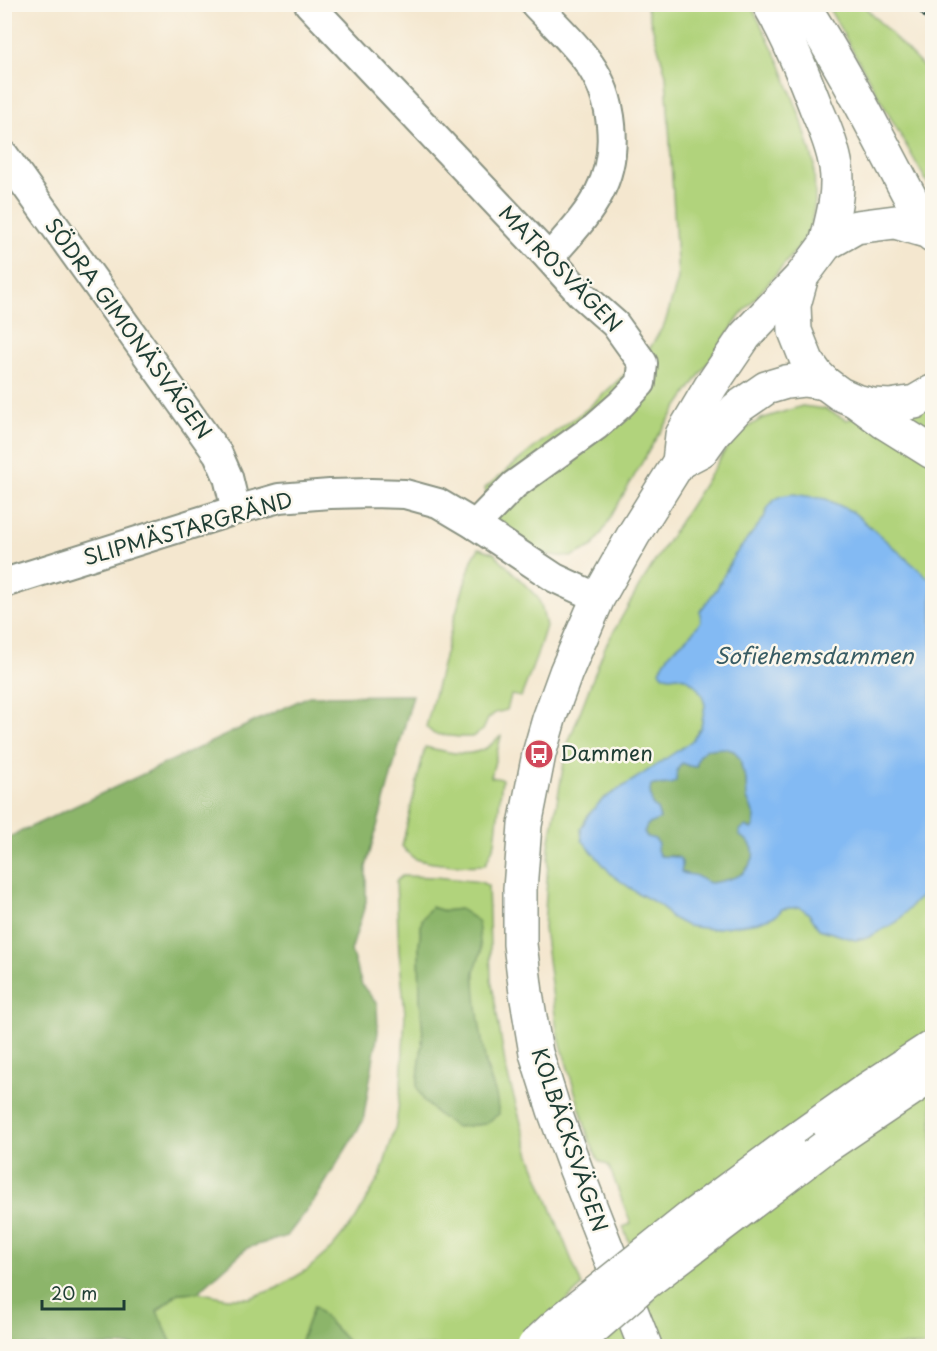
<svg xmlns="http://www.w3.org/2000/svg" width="937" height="1351" font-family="'Playpen Sans',sans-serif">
<rect width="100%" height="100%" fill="#fbf7ec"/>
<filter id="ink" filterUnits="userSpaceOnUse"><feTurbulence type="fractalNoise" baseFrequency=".0167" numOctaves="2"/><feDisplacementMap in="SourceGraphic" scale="12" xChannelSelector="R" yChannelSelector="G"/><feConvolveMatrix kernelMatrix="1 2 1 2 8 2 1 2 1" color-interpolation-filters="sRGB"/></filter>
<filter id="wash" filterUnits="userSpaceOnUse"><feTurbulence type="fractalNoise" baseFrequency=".008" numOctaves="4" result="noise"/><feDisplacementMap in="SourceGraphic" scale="24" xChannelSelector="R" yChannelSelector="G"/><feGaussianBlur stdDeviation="1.35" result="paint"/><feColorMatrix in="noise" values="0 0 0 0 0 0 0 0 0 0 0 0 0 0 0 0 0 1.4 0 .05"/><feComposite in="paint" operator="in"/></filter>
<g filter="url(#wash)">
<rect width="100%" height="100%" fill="#f4e7cf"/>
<!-- green -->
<g fill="#b1d37b" stroke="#688858" stroke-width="1.5" fill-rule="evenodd">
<polygon points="646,5 751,5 780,63 801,119 814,163 815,202 811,225 801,244 777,273 740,316 655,440 617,506 603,531 593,546 571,557 540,554 492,522 485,488 540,443 587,409 623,376 650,348 665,323 678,279 666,75"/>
<polygon points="827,5 863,5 932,76 932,191"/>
<polygon points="932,388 932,1346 599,1346 653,1301 623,1227 631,1224 609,1166 598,1160 589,1139 557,1031 544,928 549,846 567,746 605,647 640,585 728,446 743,430 761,419 802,406 825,409 847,420"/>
<polygon points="479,548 494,553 538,598 542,609 546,626 536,658 521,697 511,695 507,710 495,713 488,719 483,730 472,737 459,737 434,734 426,727 454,619 472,560"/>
<path d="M501,736L491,777L502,779L495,843L485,865C468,866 432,865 416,859C410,857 406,851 402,846L425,747C446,751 466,759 486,748C492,745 495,740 501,736Z"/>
<path d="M402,876L436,877L481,882L488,886L491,978L506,1069L530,1155L582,1286L518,1346H352L314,1306L299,1346H173L157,1312L178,1293L198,1292L227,1298H250L277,1288L307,1270L332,1248L355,1220L381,1174L396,1125L401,1086L405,1014L399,951L396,881ZM431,907L444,911L460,909L481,952C478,959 475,967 475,974C473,1013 483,1059 496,1095L485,1124L456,1127L417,1087L423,1035L420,999L419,945L422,919Z"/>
</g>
<!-- forest -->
<g fill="#8cb56b" stroke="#567950" stroke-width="1.5">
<polygon points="413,695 366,867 366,902 351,951 362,985 377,1004 378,1032 363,1121 316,1198 287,1236 247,1248 198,1292 178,1293 157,1311 173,1346 5,1346 5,839 309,696"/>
<path d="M724,748L734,751L740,759L742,769L746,779L747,798L756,817L755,826L751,829L746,839C757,849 756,857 747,868C744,872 741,876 736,877C728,880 716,883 707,883C699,877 689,877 681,872L677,856C670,855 666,857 660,856L644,832L647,825L660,818L657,809L652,805L650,791L651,785L671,784L675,781C676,773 677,768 682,763L689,766L696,767L699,755L707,749Z"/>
<polygon points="431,907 444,911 460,909 478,921 481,952 474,972 477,1007 486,1067 496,1095 499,1114 485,1124 456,1127 438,1115 424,1101 417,1087 423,1035 420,999 419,945 422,919"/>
<polygon points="314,1306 352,1346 299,1346"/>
</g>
<!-- water -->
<path fill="#83baf3" stroke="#517c94" stroke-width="1.5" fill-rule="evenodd" d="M793,494L826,499L853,512L932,581V888L915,902L897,922L867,938L855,940L819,929L809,914L800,907L782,909L777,915L759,922L711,929L687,926L670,917L660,905L636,892L612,875L582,840L581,829L588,815L603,799L638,777L692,741L701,727L705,705L702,695L696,686L687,679L678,676L670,677L665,676L660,671C667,651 679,647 692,633C695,629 698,625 701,621L700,611L716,590L734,556L764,518L767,509L773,501L781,496ZM724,748L734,751L740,759L742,769L746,779L747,798L755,817L754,826L751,829L746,826L740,830V836C758,845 757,860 743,873C737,878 719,882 711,883C704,883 701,877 694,875C689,874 686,875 681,872C687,851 670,858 660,856L657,850L658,843L655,839L647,837L644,832L647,825L660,819L657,809L652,805L650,791L651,785L671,784L676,781C676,773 677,768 682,763L689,766L696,767L699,755L707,749Z"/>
</g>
<g filter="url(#ink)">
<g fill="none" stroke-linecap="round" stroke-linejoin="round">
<!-- minor casing -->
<g stroke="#8a9282" stroke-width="32">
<g id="minor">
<polyline points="309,4 549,258 581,294 615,324 643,363 641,383 621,404 596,426 514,485 475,525"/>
<path d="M535,4C553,23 573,41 588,62C614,98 620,153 599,193C587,217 566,238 549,258"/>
<polyline points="4,155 218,454 228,477 236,510"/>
<polyline points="4,583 236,510 279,498 330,494 371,493 405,494 438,503 475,525 555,578 598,598"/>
</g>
</g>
<!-- secondary casing -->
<g stroke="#8a9282" stroke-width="36">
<g id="secondary">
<path d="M769,4C789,38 803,74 817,110C825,128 833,147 836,167C840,194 832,219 826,244"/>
<path d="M802,4C850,77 887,156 929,232"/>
<polyline points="932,235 929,232 895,222 856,227 826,244 802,276 794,305 795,331 807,361 817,375 825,383 840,394 856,401 873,405 890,406 915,402 932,392"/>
<polyline points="857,402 884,422 932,452"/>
<polyline points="679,462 702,450 714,433 737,408 766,388 786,382 803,380 825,383"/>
<polyline points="645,1346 576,1170 554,1110 536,1053 526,993 520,944 520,889 525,825 539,754 549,719 566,672 598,598 634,534 679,462 682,435 711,386 745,336 802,276"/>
</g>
</g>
<!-- trunk casing -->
<g stroke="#8a9282" stroke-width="36">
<g id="trunk">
<polyline points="787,1146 869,1088 932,1047"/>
<polyline points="825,1147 932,1075"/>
</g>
</g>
<!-- minor -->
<use href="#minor" stroke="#fff" stroke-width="28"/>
<!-- secondary -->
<use href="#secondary" stroke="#fff" stroke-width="33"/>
<!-- trunk -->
<use href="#trunk" stroke="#fff" stroke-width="33"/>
<!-- rail casing -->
<g stroke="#1f3d34" stroke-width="7">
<polyline id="rail" points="916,4 932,22"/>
</g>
<!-- rail -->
<use href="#rail" stroke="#fbf7ec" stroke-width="4.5" stroke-dasharray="14" stroke-linecap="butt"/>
<!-- trunk-bridge casing -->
<g stroke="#8a9282" stroke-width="36" stroke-linecap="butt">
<g id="trunk-bridge">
<polyline points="534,1346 556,1325 691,1217 787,1146"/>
<polyline points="573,1346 644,1284 825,1147"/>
</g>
</g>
<!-- trunk-bridge -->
<use href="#trunk-bridge" stroke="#fff" stroke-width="33"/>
</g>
</g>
<!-- icons -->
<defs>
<g id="bus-disc" transform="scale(1.5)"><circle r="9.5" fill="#d1495b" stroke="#fbf7ec"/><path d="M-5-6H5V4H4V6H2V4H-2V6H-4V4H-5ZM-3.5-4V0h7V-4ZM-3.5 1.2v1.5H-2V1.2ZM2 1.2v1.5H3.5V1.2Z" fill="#fff"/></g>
</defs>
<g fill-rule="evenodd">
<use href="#bus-disc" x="539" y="754"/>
</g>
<g text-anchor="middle" stroke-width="5" stroke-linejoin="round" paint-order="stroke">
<!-- street labels -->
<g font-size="21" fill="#1f3d34" stroke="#fbf7ec">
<text transform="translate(560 269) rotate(46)" y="7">MATROSVÄGEN</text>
<text transform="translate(128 329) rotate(54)" y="7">SÖDRA GIMONÄSVÄGEN</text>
<text transform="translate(188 529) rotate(-16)" y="7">SLIPMÄSTARGRÄND</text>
<text transform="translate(569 1140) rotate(71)" y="7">KOLBÄCKSVÄGEN</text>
</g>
<!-- poi labels -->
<g font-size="21" fill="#1f3d34" stroke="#fbf7ec" text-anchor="start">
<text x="560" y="761">Dammen</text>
</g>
<!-- water labels -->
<g font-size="22" font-style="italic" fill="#385c64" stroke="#fbf7ec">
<text x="814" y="664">Sofiehemsdammen</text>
</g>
</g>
<!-- margin -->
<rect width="937" height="1351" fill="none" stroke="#fbf7ec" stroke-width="24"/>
<!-- scale -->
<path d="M42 1300v9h82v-9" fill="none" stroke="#1f3d34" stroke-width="3"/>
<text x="51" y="1300" font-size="18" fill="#1f3d34" stroke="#fbf7ec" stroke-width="4.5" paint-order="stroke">20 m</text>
</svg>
